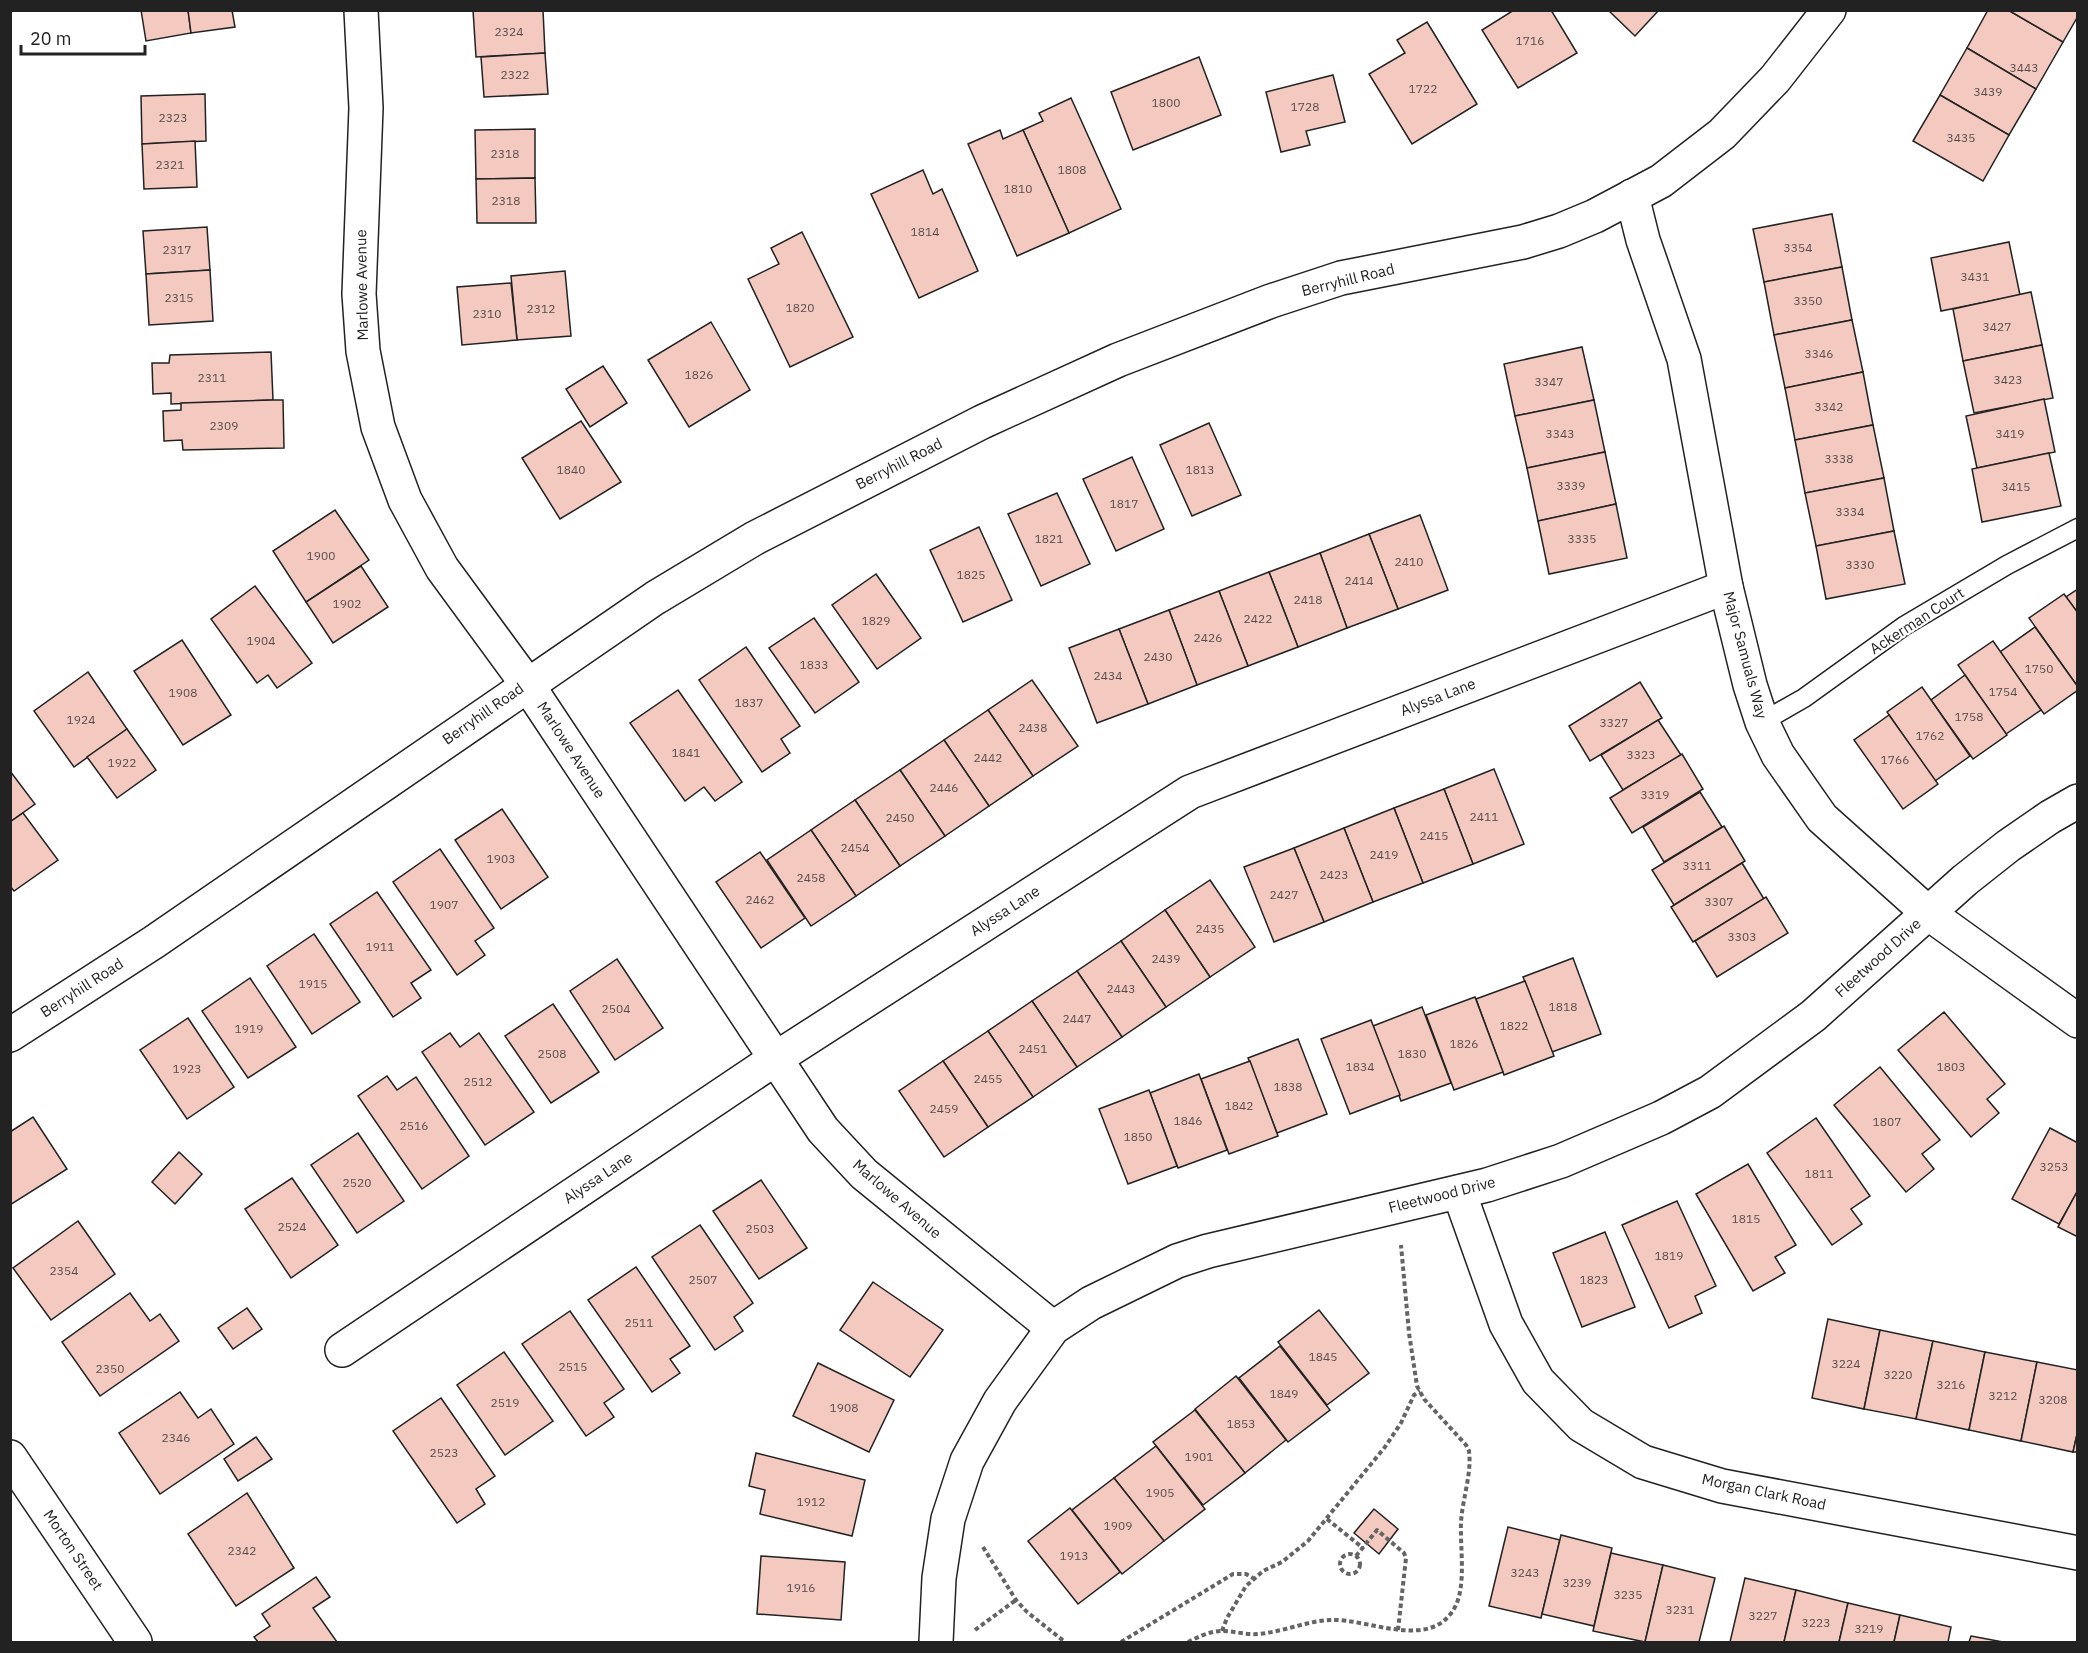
<svg xmlns="http://www.w3.org/2000/svg" width="2088" height="1653" font-family="'IBM Plex Sans',sans-serif">
<rect width="100%" height="100%" fill="#fff"/>
<!-- building -->
<g fill="#f3c9c0" stroke="#222" stroke-width="1.5">
<polygon points="141,10 188,10 191,33 146,41"/>
<polygon points="188,10 232,10 235,27 191,33"/>
<polygon points="473,10 543,10 545,53 476,57"/>
<polygon points="1514,10 1551,10 1577,53 1518,88 1482,30"/>
<polygon points="1608,10 1659,10 1635,36"/>
<polygon points="1988,10 2008,10 2063,42 2036,89 1967,48"/>
<polygon points="2008,10 2078,10 2078,16 2063,42"/>
<polygon points="1427,22 1477,104 1412,144 1369,74 1405,53 1397,40"/>
<polygon points="1967,48 2036,89 2009,135 1940,95"/>
<polygon points="545,53 548,94 484,97 481,57"/>
<polygon points="1199,57 1221,115 1133,150 1111,92"/>
<polygon points="1333,75 1345,122 1306,131 1310,145 1281,152 1266,92"/>
<polygon points="205,94 206,141 142,144 141,96"/>
<polygon points="1940,95 2009,135 1983,181 1913,141"/>
<polygon points="1071,98 1121,209 1069,233 1023,130 1043,121 1039,113"/>
<polygon points="535,129 535,178 476,179 475,130"/>
<polygon points="1000,130 1003,139 1023,130 1069,233 1017,256 968,144"/>
<polygon points="195,141 197,187 144,189 142,144"/>
<polygon points="923,170 933,194 942,189 978,271 919,298 871,194"/>
<polygon points="535,178 536,223 477,223 476,179"/>
<polygon points="1832,214 1842,267 1764,282 1753,229"/>
<polygon points="207,227 210,270 146,274 143,231"/>
<polygon points="802,232 853,337 790,367 748,279 779,264 771,248"/>
<polygon points="2009,242 2020,295 1941,311 1931,258"/>
<polygon points="1842,267 1852,320 1774,335 1764,282"/>
<polygon points="210,270 213,321 149,325 146,274"/>
<polygon points="565,271 571,336 517,340 511,276"/>
<polygon points="511,283 517,340 462,345 457,287"/>
<polygon points="2031,292 2042,345 1963,361 1953,309"/>
<polygon points="1852,320 1863,372 1785,388 1774,335"/>
<polygon points="711,322 750,390 689,427 648,360"/>
<polygon points="2042,345 2053,398 1974,413 1963,361"/>
<polygon points="1582,347 1594,400 1515,416 1504,364"/>
<polygon points="271,352 273,400 171,404 171,393 153,394 152,363 169,363 170,355"/>
<polygon points="603,366 627,403 590,427 566,389"/>
<polygon points="1863,372 1873,425 1795,440 1785,388"/>
<polygon points="2044,399 2055,452 1977,468 1966,416"/>
<polygon points="273,400 283,400 284,448 183,450 182,440 164,441 163,411 181,410 181,403"/>
<polygon points="1594,400 1605,452 1527,468 1515,416"/>
<polygon points="581,421 621,482 560,519 522,458"/>
<polygon points="1209,423 1241,495 1192,516 1160,445"/>
<polygon points="1873,425 1884,478 1805,493 1795,440"/>
<polygon points="1605,452 1616,504 1538,521 1527,468"/>
<polygon points="2049,453 2061,506 1982,522 1972,469"/>
<polygon points="1132,457 1164,529 1116,551 1083,479"/>
<polygon points="1884,478 1894,531 1816,546 1805,493"/>
<polygon points="1057,493 1090,564 1041,586 1008,514"/>
<polygon points="1616,504 1627,558 1549,574 1538,521"/>
<polygon points="335,510 369,560 306,602 273,551"/>
<polygon points="1420,515 1448,590 1398,609 1369,534"/>
<polygon points="979,527 1012,600 963,622 930,550"/>
<polygon points="1894,531 1905,584 1826,599 1816,546"/>
<polygon points="1369,534 1398,609 1347,628 1320,553"/>
<polygon points="1320,553 1347,628 1298,647 1269,572"/>
<polygon points="361,566 388,607 333,643 306,602"/>
<polygon points="1269,572 1298,647 1248,666 1219,591"/>
<polygon points="876,574 921,638 877,669 832,605"/>
<polygon points="255,586 312,663 277,688 268,675 257,683 211,619"/>
<polygon points="2078,589 2078,613 2066,597"/>
<polygon points="1219,591 1248,666 1197,685 1169,610"/>
<polygon points="2064,594 2078,613 2078,687 2029,618"/>
<polygon points="1169,610 1197,685 1148,704 1119,629"/>
<polygon points="814,618 859,682 815,713 769,648"/>
<polygon points="2035,627 2078,687 2078,690 2044,714 2000,652"/>
<polygon points="1119,629 1148,704 1097,723 1069,648"/>
<polygon points="182,640 231,715 183,745 134,671"/>
<polygon points="1993,641 2041,710 2006,734 1958,665"/>
<polygon points="746,647 800,726 781,739 790,753 762,772 699,680"/>
<polygon points="88,672 127,729 74,767 34,711"/>
<polygon points="1965,675 2007,735 1973,759 1931,700"/>
<polygon points="1032,680 1078,746 1033,776 988,710"/>
<polygon points="1640,682 1662,718 1590,761 1569,726"/>
<polygon points="1922,687 1970,756 1935,781 1887,712"/>
<polygon points="678,690 742,782 715,801 704,787 685,801 630,723"/>
<polygon points="988,710 1033,776 989,806 944,740"/>
<polygon points="1889,715 1938,784 1903,809 1854,740"/>
<polygon points="1658,720 1681,755 1623,790 1601,755"/>
<polygon points="127,729 156,770 117,798 87,757"/>
<polygon points="944,740 989,806 945,836 900,770"/>
<polygon points="1682,754 1703,789 1632,833 1610,798"/>
<polygon points="1494,769 1524,844 1473,864 1444,789"/>
<polygon points="900,770 945,836 900,866 855,800"/>
<polygon points="10,771 35,804 10,822"/>
<polygon points="1444,789 1473,864 1423,883 1394,808"/>
<polygon points="1700,792 1722,827 1664,862 1643,827"/>
<polygon points="855,800 900,866 856,896 811,830"/>
<polygon points="1394,808 1423,883 1373,902 1344,828"/>
<polygon points="502,809 548,877 501,909 455,840"/>
<polygon points="23,813 58,860 14,891 10,886 10,822"/>
<polygon points="1724,826 1745,861 1674,905 1652,870"/>
<polygon points="1344,828 1373,902 1324,922 1294,848"/>
<polygon points="811,830 856,896 811,926 767,860"/>
<polygon points="1294,848 1324,922 1274,942 1244,867"/>
<polygon points="440,849 494,928 475,941 485,955 457,975 393,882"/>
<polygon points="760,852 805,918 761,948 716,882"/>
<polygon points="1742,863 1764,899 1693,942 1671,907"/>
<polygon points="1210,880 1255,947 1210,977 1165,910"/>
<polygon points="377,892 431,970 411,983 421,998 393,1017 330,924"/>
<polygon points="1766,897 1788,933 1717,977 1695,941"/>
<polygon points="1165,910 1210,977 1166,1007 1121,941"/>
<polygon points="314,934 360,1002 312,1034 267,966"/>
<polygon points="1121,941 1166,1007 1122,1037 1077,971"/>
<polygon points="1573,958 1601,1034 1552,1052 1523,977"/>
<polygon points="617,959 663,1028 615,1060 570,991"/>
<polygon points="1077,971 1122,1037 1077,1067 1032,1001"/>
<polygon points="250,978 296,1047 248,1078 202,1011"/>
<polygon points="1525,981 1554,1056 1504,1075 1476,999"/>
<polygon points="1475,997 1503,1072 1454,1090 1426,1015"/>
<polygon points="1032,1001 1077,1067 1033,1097 988,1031"/>
<polygon points="553,1004 599,1072 551,1103 505,1036"/>
<polygon points="1422,1007 1451,1083 1401,1101 1373,1026"/>
<polygon points="1944,1012 2005,1084 1987,1099 1999,1113 1971,1137 1898,1050"/>
<polygon points="188,1018 234,1087 187,1119 140,1050"/>
<polygon points="1371,1020 1400,1095 1350,1114 1321,1039"/>
<polygon points="988,1031 1033,1097 988,1127 943,1061"/>
<polygon points="450,1033 460,1047 479,1033 534,1112 485,1145 422,1052"/>
<polygon points="1298,1039 1327,1114 1277,1133 1248,1058"/>
<polygon points="943,1061 988,1127 944,1157 899,1091"/>
<polygon points="1250,1061 1278,1136 1229,1154 1201,1079"/>
<polygon points="1880,1067 1940,1140 1922,1154 1934,1169 1906,1192 1834,1105"/>
<polygon points="1199,1074 1227,1150 1178,1168 1150,1093"/>
<polygon points="387,1076 397,1090 416,1077 469,1156 422,1189 358,1096"/>
<polygon points="1149,1090 1177,1166 1128,1184 1099,1109"/>
<polygon points="33,1117 67,1169 10,1205 10,1132"/>
<polygon points="1816,1118 1870,1196 1851,1209 1862,1224 1832,1245 1767,1153"/>
<polygon points="2050,1128 2078,1143 2078,1190 2059,1224 2012,1199"/>
<polygon points="358,1133 404,1201 357,1233 311,1165"/>
<polygon points="179,1152 202,1174 175,1204 152,1182"/>
<polygon points="1748,1164 1796,1245 1775,1257 1785,1273 1753,1291 1696,1194"/>
<polygon points="292,1178 338,1245 291,1278 245,1209"/>
<polygon points="761,1180 807,1248 759,1279 713,1211"/>
<polygon points="2078,1190 2078,1237 2058,1227"/>
<polygon points="1677,1201 1716,1286 1695,1296 1702,1313 1669,1328 1622,1225"/>
<polygon points="78,1221 115,1274 51,1320 13,1268"/>
<polygon points="700,1225 753,1303 734,1317 743,1331 715,1350 652,1257"/>
<polygon points="1605,1232 1635,1307 1582,1327 1553,1253"/>
<polygon points="636,1267 690,1346 670,1359 680,1373 652,1392 588,1300"/>
<polygon points="873,1282 943,1330 910,1377 840,1330"/>
<polygon points="130,1293 150,1321 160,1314 179,1341 100,1396 62,1342"/>
<polygon points="247,1308 262,1329 233,1349 218,1328"/>
<polygon points="1319,1310 1369,1373 1327,1405 1278,1342"/>
<polygon points="570,1311 624,1389 604,1403 614,1417 586,1436 522,1344"/>
<polygon points="1828,1319 1880,1330 1864,1409 1812,1398"/>
<polygon points="1880,1330 1933,1341 1916,1419 1864,1409"/>
<polygon points="1933,1341 1985,1352 1969,1430 1916,1419"/>
<polygon points="1280,1346 1330,1410 1288,1442 1239,1378"/>
<polygon points="504,1352 553,1421 505,1455 457,1385"/>
<polygon points="1985,1352 2037,1362 2021,1441 1969,1430"/>
<polygon points="2037,1362 2078,1370 2078,1430 2073,1452 2021,1441"/>
<polygon points="818,1363 894,1400 869,1452 793,1416"/>
<polygon points="1236,1376 1286,1440 1245,1473 1195,1409"/>
<polygon points="180,1392 198,1418 211,1409 234,1444 160,1494 119,1433"/>
<polygon points="441,1398 495,1476 476,1489 485,1504 457,1523 393,1431"/>
<polygon points="1195,1410 1245,1473 1203,1505 1153,1442"/>
<polygon points="2078,1430 2078,1452 2073,1452"/>
<polygon points="256,1437 272,1459 238,1481 224,1459"/>
<polygon points="1156,1446 1205,1509 1164,1541 1114,1478"/>
<polygon points="756,1453 865,1480 852,1536 760,1514 765,1490 749,1486"/>
<polygon points="1114,1478 1164,1541 1122,1574 1072,1510"/>
<polygon points="247,1493 294,1568 236,1606 188,1534"/>
<polygon points="1070,1508 1120,1572 1078,1604 1028,1541"/>
<polygon points="1374,1509 1398,1529 1379,1554 1354,1533"/>
<polygon points="1508,1527 1560,1540 1541,1618 1489,1606"/>
<polygon points="1561,1535 1612,1548 1594,1626 1542,1614"/>
<polygon points="1611,1553 1663,1565 1645,1642 1593,1631"/>
<polygon points="761,1556 845,1562 841,1620 757,1614"/>
<polygon points="1663,1565 1715,1578 1699,1642 1645,1642"/>
<polygon points="316,1577 330,1597 313,1608 337,1642 258,1642 254,1637 270,1626 262,1614"/>
<polygon points="1745,1578 1796,1590 1784,1642 1730,1642"/>
<polygon points="1796,1590 1848,1603 1839,1642 1784,1642"/>
<polygon points="1848,1603 1900,1615 1894,1642 1839,1642"/>
<polygon points="1900,1615 1951,1627 1948,1642 1894,1642"/>
<polygon points="1971,1636 2003,1642 1969,1642"/>
</g>
<g fill="none" stroke-linecap="round" stroke-linejoin="round">
<!-- lane casing -->
<g stroke="#222" stroke-width="21">
<polyline id="lane" points="1762,722 1804,698 1904,626 2007,565 2078,528"/>
</g>
<!-- street casing -->
<g stroke="#222" stroke-width="36">
<g id="street">
<polyline points="361,10 366,108 359,294 363,351 378,427 405,500 442,568 527,684 823,1130 864,1174 1053,1328"/>
<polyline points="1632,196 1643,240 1684,359 1726,587 1750,685 1762,722 1778,755 1822,818 1928,913 2078,1021"/>
<polyline points="1459,1192 1506,1324 1538,1381 1581,1425 1643,1462 1722,1486 2078,1553"/>
<polyline points="342,1350 775,1059 1190,792 1726,587"/>
<polyline points="10,1457 135,1642"/>
<polyline points="936,1642 939,1578 948,1519 967,1461 1000,1401 1053,1328 1091,1303 1177,1261 1208,1251 1487,1185 1561,1161 1661,1118 1710,1092 1813,1016 1965,880 2008,846 2050,817 2078,801"/>
</g>
</g>
<!-- secondary casing -->
<g stroke="#222" stroke-width="36">
<polyline id="secondary" points="10,1035 154,942 655,598 755,538 982,422 1118,360 1271,301 1341,278 1523,242 1559,231 1595,216 1661,181 1722,134 1775,79 1829,10"/>
</g>
<!-- path -->
<g stroke="#646464" stroke-width="4" stroke-dasharray="4.5 3" stroke-linecap="butt">
<polyline points="1327,1519 1363,1548"/>
<polyline points="983,1547 1016,1600 1027,1612 1065,1642"/>
<circle cx="1350" cy="1564" r="10"/>
<polyline points="1356,1556 1377,1530 1404,1553 1406,1558 1398,1630"/>
<polyline points="975,1630 1016,1600"/>
<polyline points="1222,1631 1227,1618 1246,1586 1263,1571 1282,1562 1308,1541 1385,1447 1401,1423 1414,1395 1420,1391"/>
<polyline points="1121,1642 1233,1574 1246,1574 1253,1578"/>
<path d="M1188,1642C1198,1637 1210,1631 1222,1631C1234,1631 1246,1635 1258,1634C1283,1632 1306,1621 1330,1620C1369,1618 1433,1653 1456,1605C1466,1583 1460,1547 1461,1523C1462,1500 1472,1474 1469,1451L1466,1445L1424,1399L1417,1386L1409,1333L1401,1245"/>
</g>
<!-- lane -->
<use href="#lane" stroke="#fff" stroke-width="18"/>
<!-- street -->
<use href="#street" stroke="#fff" stroke-width="33"/>
<!-- secondary -->
<use href="#secondary" stroke="#fff" stroke-width="33"/>
</g>
<g text-anchor="middle" stroke-width="4.5" stroke-linejoin="round" paint-order="stroke">
<!-- number labels -->
<g font-size="12" fill="#564c4a">
<text x="509" y="36">2324</text>
<text x="1530" y="45">1716</text>
<text x="2024" y="72">3443</text>
<text x="515" y="79">2322</text>
<text x="1423" y="93">1722</text>
<text x="1988" y="96">3439</text>
<text x="1166" y="107">1800</text>
<text x="1305" y="111">1728</text>
<text x="173" y="122">2323</text>
<text x="1961" y="142">3435</text>
<text x="505" y="158">2318</text>
<text x="170" y="169">2321</text>
<text x="1072" y="174">1808</text>
<text x="1018" y="193">1810</text>
<text x="506" y="205">2318</text>
<text x="925" y="236">1814</text>
<text x="1798" y="252">3354</text>
<text x="177" y="254">2317</text>
<text x="1975" y="281">3431</text>
<text x="179" y="302">2315</text>
<text x="1808" y="305">3350</text>
<text x="800" y="312">1820</text>
<text x="541" y="313">2312</text>
<text x="487" y="318">2310</text>
<text x="1997" y="331">3427</text>
<text x="1819" y="358">3346</text>
<text x="699" y="379">1826</text>
<text x="212" y="382">2311</text>
<text x="2008" y="384">3423</text>
<text x="1549" y="386">3347</text>
<text x="1829" y="411">3342</text>
<text x="224" y="430">2309</text>
<text x="1560" y="438">3343</text>
<text x="2010" y="438">3419</text>
<text x="1839" y="463">3338</text>
<text x="571" y="474">1840</text>
<text x="1200" y="474">1813</text>
<text x="1571" y="490">3339</text>
<text x="2016" y="491">3415</text>
<text x="1124" y="508">1817</text>
<text x="1850" y="516">3334</text>
<text x="1049" y="543">1821</text>
<text x="1582" y="543">3335</text>
<text x="321" y="560">1900</text>
<text x="1409" y="566">2410</text>
<text x="1860" y="569">3330</text>
<text x="971" y="579">1825</text>
<text x="1359" y="585">2414</text>
<text x="1308" y="604">2418</text>
<text x="347" y="608">1902</text>
<text x="1258" y="623">2422</text>
<text x="876" y="625">1829</text>
<text x="1208" y="642">2426</text>
<text x="261" y="645">1904</text>
<text x="1158" y="661">2430</text>
<text x="814" y="669">1833</text>
<text x="2039" y="673">1750</text>
<text x="1108" y="680">2434</text>
<text x="2003" y="696">1754</text>
<text x="183" y="697">1908</text>
<text x="749" y="707">1837</text>
<text x="1969" y="721">1758</text>
<text x="81" y="724">1924</text>
<text x="1614" y="727">3327</text>
<text x="1033" y="732">2438</text>
<text x="1930" y="740">1762</text>
<text x="686" y="757">1841</text>
<text x="1641" y="759">3323</text>
<text x="988" y="762">2442</text>
<text x="1895" y="764">1766</text>
<text x="122" y="767">1922</text>
<text x="944" y="792">2446</text>
<text x="1655" y="799">3319</text>
<text x="1484" y="821">2411</text>
<text x="900" y="822">2450</text>
<text x="1434" y="840">2415</text>
<text x="855" y="852">2454</text>
<text x="1384" y="859">2419</text>
<text x="501" y="863">1903</text>
<text x="1697" y="870">3311</text>
<text x="1334" y="879">2423</text>
<text x="811" y="882">2458</text>
<text x="1284" y="899">2427</text>
<text x="760" y="904">2462</text>
<text x="1719" y="906">3307</text>
<text x="444" y="909">1907</text>
<text x="1210" y="933">2435</text>
<text x="1742" y="941">3303</text>
<text x="380" y="951">1911</text>
<text x="1166" y="963">2439</text>
<text x="313" y="988">1915</text>
<text x="1121" y="993">2443</text>
<text x="1563" y="1011">1818</text>
<text x="616" y="1013">2504</text>
<text x="1077" y="1023">2447</text>
<text x="1514" y="1030">1822</text>
<text x="249" y="1033">1919</text>
<text x="1464" y="1048">1826</text>
<text x="1033" y="1053">2451</text>
<text x="552" y="1058">2508</text>
<text x="1412" y="1058">1830</text>
<text x="1360" y="1071">1834</text>
<text x="1951" y="1071">1803</text>
<text x="187" y="1073">1923</text>
<text x="988" y="1083">2455</text>
<text x="478" y="1086">2512</text>
<text x="1288" y="1091">1838</text>
<text x="1239" y="1110">1842</text>
<text x="944" y="1113">2459</text>
<text x="1188" y="1125">1846</text>
<text x="1887" y="1126">1807</text>
<text x="414" y="1130">2516</text>
<text x="1138" y="1141">1850</text>
<text x="2054" y="1171">3253</text>
<text x="1819" y="1178">1811</text>
<text x="357" y="1187">2520</text>
<text x="1746" y="1223">1815</text>
<text x="292" y="1231">2524</text>
<text x="760" y="1233">2503</text>
<text x="1669" y="1260">1819</text>
<text x="64" y="1275">2354</text>
<text x="703" y="1284">2507</text>
<text x="1594" y="1284">1823</text>
<text x="639" y="1327">2511</text>
<text x="1323" y="1361">1845</text>
<text x="1846" y="1368">3224</text>
<text x="573" y="1371">2515</text>
<text x="110" y="1373">2350</text>
<text x="1898" y="1379">3220</text>
<text x="1951" y="1389">3216</text>
<text x="1284" y="1398">1849</text>
<text x="2003" y="1400">3212</text>
<text x="2053" y="1404">3208</text>
<text x="505" y="1407">2519</text>
<text x="844" y="1412">1908</text>
<text x="1241" y="1428">1853</text>
<text x="176" y="1442">2346</text>
<text x="444" y="1457">2523</text>
<text x="1199" y="1461">1901</text>
<text x="1160" y="1497">1905</text>
<text x="811" y="1506">1912</text>
<text x="1118" y="1530">1909</text>
<text x="242" y="1555">2342</text>
<text x="1074" y="1560">1913</text>
<text x="1525" y="1577">3243</text>
<text x="1577" y="1587">3239</text>
<text x="801" y="1592">1916</text>
<text x="1628" y="1599">3235</text>
<text x="1680" y="1614">3231</text>
<text x="1763" y="1620">3227</text>
<text x="1816" y="1627">3223</text>
<text x="1869" y="1633">3219</text>
</g>
<!-- street labels -->
<g font-size="15" fill="#222" stroke="#fff">
<text transform="translate(1348 280) rotate(-14)" y="5">Berryhill Road</text>
<text transform="translate(362 285) rotate(-91)" y="5">Marlowe Avenue</text>
<text transform="translate(899 464) rotate(-27)" y="5">Berryhill Road</text>
<text transform="translate(1917 621) rotate(-33)" y="5">Ackerman Court</text>
<text transform="translate(1745 655) rotate(75)" y="5">Major Samuals Way</text>
<text transform="translate(1438 697) rotate(-21)" y="5">Alyssa Lane</text>
<text transform="translate(483 714) rotate(-35)" y="5">Berryhill Road</text>
<text transform="translate(571 750) rotate(57)" y="5">Marlowe Avenue</text>
<text transform="translate(1005 911) rotate(-33)" y="5">Alyssa Lane</text>
<text transform="translate(1878 958) rotate(-42)" y="5">Fleetwood Drive</text>
<text transform="translate(82 988) rotate(-33)" y="5">Berryhill Road</text>
<text transform="translate(598 1178) rotate(-34)" y="5">Alyssa Lane</text>
<text transform="translate(1442 1195) rotate(-14)" y="5">Fleetwood Drive</text>
<text transform="translate(897 1199) rotate(41)" y="5">Marlowe Avenue</text>
<text transform="translate(1764 1492) rotate(12)" y="5">Morgan Clark Road</text>
<text transform="translate(73 1550) rotate(56)" y="5">Morton Street</text>
</g>
</g>
<!-- border -->
<rect width="2088" height="1653" fill="none" stroke="#222222" stroke-width="24"/>
<!-- scale -->
<path d="M21 45v9h124v-9" fill="none" stroke="#222222" stroke-width="3"/>
<text x="30" y="45" font-size="18" fill="#222222" stroke="#ffffff" stroke-width="4.5" paint-order="stroke">20 m</text>
</svg>
